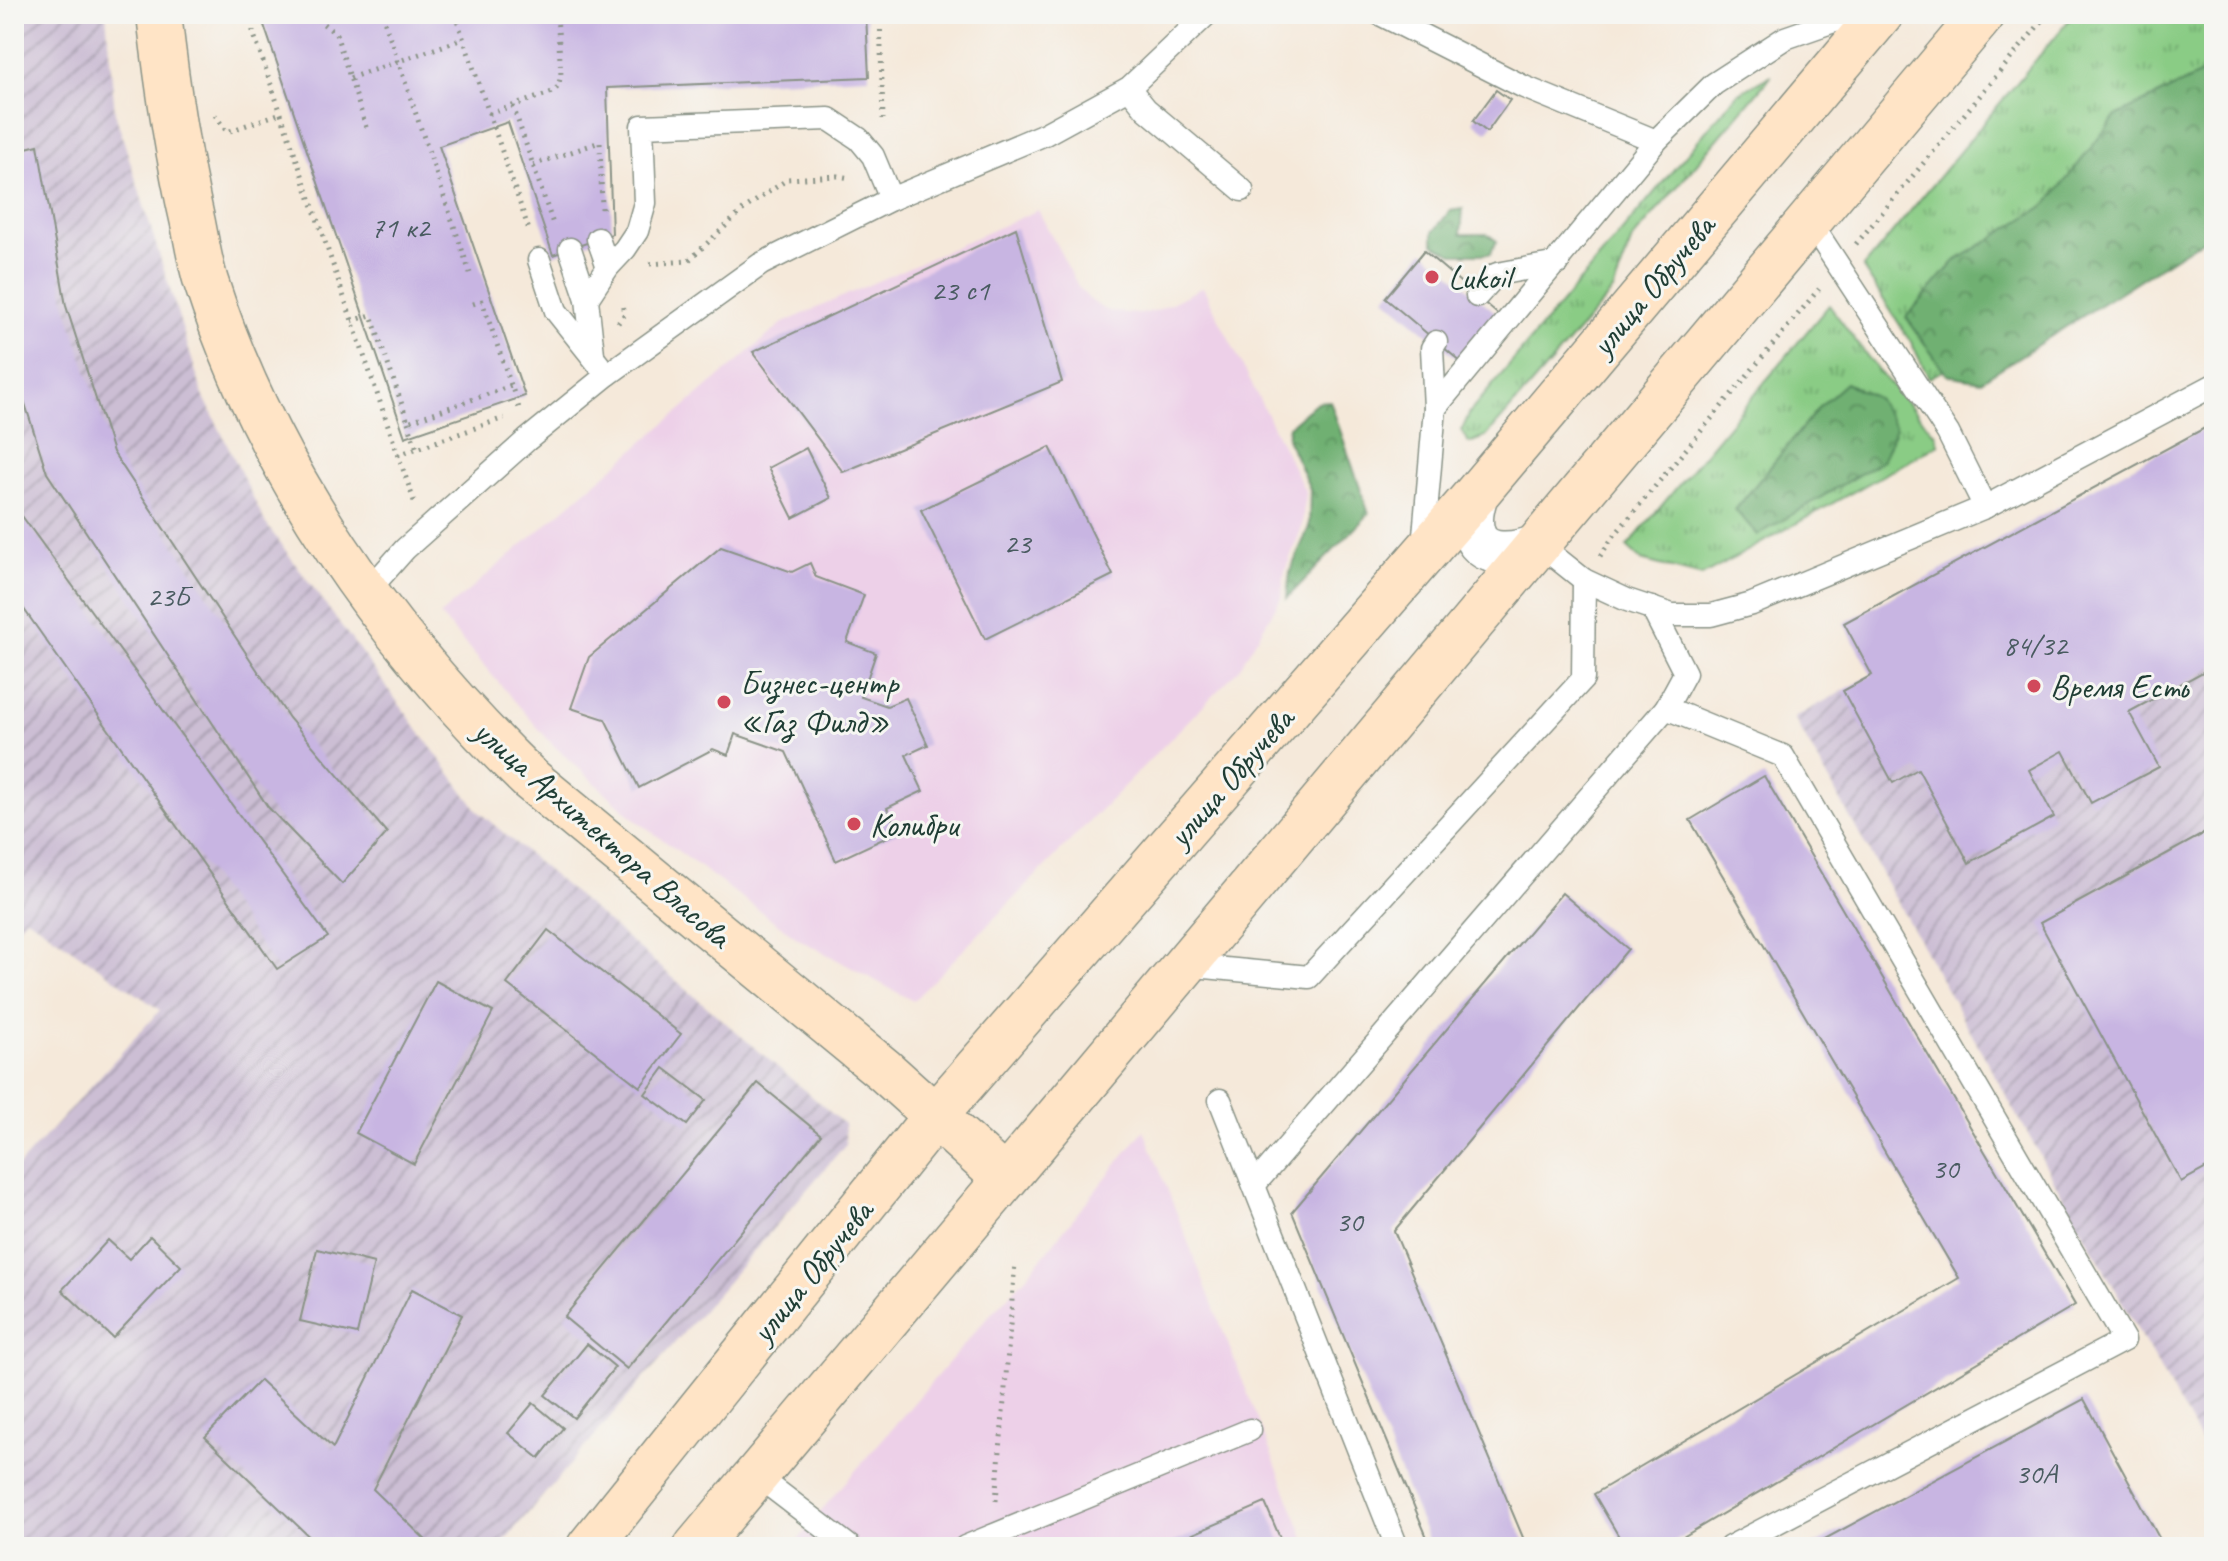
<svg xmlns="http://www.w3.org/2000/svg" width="2228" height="1561" font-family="Caveat,sans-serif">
<defs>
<pattern id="industrial-furrows" width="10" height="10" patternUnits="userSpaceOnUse" patternTransform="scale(2)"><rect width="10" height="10" fill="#ccbed4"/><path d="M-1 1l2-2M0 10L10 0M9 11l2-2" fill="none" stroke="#a59cad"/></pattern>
<pattern id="grass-tufts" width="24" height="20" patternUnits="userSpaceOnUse" patternTransform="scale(2)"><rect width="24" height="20" fill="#8acc85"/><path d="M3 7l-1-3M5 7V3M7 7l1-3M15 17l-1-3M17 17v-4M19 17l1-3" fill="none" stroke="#70a76e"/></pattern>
<pattern id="forest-crowns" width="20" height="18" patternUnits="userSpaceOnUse" patternTransform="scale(2)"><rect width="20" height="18" fill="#6fb072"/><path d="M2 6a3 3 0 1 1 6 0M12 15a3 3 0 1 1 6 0" fill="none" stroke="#5b905e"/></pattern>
</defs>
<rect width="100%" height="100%" fill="#f6f6f2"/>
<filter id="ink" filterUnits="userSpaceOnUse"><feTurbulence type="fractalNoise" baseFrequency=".0125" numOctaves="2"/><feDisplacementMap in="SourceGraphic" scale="16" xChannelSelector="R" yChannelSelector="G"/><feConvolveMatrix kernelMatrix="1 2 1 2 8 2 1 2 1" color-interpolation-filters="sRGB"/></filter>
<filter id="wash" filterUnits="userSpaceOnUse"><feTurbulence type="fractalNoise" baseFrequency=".006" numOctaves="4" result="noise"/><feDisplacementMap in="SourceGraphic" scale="32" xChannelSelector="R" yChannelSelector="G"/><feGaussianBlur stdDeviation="1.8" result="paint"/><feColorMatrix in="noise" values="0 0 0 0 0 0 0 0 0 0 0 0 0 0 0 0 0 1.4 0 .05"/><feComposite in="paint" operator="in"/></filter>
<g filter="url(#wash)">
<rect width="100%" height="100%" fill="#f5e9da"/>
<!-- built -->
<g fill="#edd0e8">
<polygon points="1038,210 1079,288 1089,299 1103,309 1113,312 1140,314 1158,310 1203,287 1305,491 1302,527 1285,571 1281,598 1238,670 913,1001 797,938 637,821 552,744 440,615 783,323"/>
<polygon points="1144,1130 1308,1547 793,1547 825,1506 987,1318 1027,1276"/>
</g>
<!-- industrial -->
<g fill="url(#industrial-furrows)">
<polygon points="14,14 106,14 115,113 203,395 266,524 479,812 844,1124 846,1144 499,1547 14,1547 14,1171 160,1010 26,917 14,933"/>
<polygon points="2214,423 2214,1465 1794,718 1872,675 1844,623"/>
</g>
<!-- grass -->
<g fill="url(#grass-tufts)" stroke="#54845c" stroke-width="2">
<polygon points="2074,14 2214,14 2214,215 1929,378 1911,342 1863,268"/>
<polygon points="1772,75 1632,240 1613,291 1486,437 1469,443 1462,430 1470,412 1737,94"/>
<polygon points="1829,305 1877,369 1936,435 1939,444 1702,576 1641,560 1627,547"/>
</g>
<!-- forest -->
<g fill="url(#forest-crowns)" stroke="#477653" stroke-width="2">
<polygon points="2211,69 2214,71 2214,232 1981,381 1947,375 1906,317 1954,262 2047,204 2116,116"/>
<polygon points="1463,209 1461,234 1487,234 1497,241 1490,254 1453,254 1433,244 1433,232 1450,211"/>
<polygon points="1846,383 1877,398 1896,427 1883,460 1758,535 1735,510 1820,406"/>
<polygon points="1330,401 1369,514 1287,598 1290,572 1309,527 1310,489 1287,438 1289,426 1317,402"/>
</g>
<g id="blocks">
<!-- building -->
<g fill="#c8b5e2">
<polygon points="263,14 866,14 869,77 607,88 612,234 553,255 508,122 439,146 525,396 405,437 264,25"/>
<polygon points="1496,90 1510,100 1487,132 1473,121"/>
<polygon points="38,145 66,306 113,452 289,718 387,833 342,884 268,807 47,473 14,369 14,151"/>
<polygon points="1016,228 1062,382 843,472 753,352"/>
<polygon points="1424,251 1501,317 1462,363 1385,298"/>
<polygon points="2214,423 2214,666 2129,712 2159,767 2091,803 2063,751 2029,770 2054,817 1969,863 1918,769 1893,783 1843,691 1872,675 1844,623"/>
<polygon points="1050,447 1113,575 985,639 921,510"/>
<polygon points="806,448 831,498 793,518 768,468"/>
<polygon points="14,505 328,937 277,969 14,595"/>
<polygon points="721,547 792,572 810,563 816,577 864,595 847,642 876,653 861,697 887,706 906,698 928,745 906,755 923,791 887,808 898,832 836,861 786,752 735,734 728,755 713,749 639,788 605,719 571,708 589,657"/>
<polygon points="1764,776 2075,1305 1666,1547 1625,1547 1594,1494 1959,1278 1690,820"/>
<polygon points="2214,828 2214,1164 2181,1182 2040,923"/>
<polygon points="1562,893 1628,949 1394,1231 1527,1547 1431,1547 1292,1212"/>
<polygon points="548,930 681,1034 640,1087 507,984"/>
<polygon points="436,981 493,1012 414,1164 356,1133"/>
<polygon points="664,1068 706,1100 687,1125 645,1094"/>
<polygon points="758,1083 821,1135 627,1369 564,1317"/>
<polygon points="150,1236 181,1266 113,1338 62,1290 108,1240 129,1259"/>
<polygon points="317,1249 374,1263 357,1334 300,1321"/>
<polygon points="412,1289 462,1315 373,1489 433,1547 320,1547 205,1437 260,1380 333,1448"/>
<polygon points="587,1344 615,1367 574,1418 545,1395"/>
<polygon points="2084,1399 2164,1547 1810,1547"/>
<polygon points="533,1403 563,1428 539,1458 508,1433"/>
<polygon points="1265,1503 1284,1547 1163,1547"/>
</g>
</g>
</g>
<g filter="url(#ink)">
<use href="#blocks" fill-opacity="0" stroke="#8a9387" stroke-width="2"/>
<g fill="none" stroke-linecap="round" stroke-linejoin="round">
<!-- lane casing -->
<g stroke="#8a9387" stroke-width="25">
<g id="lane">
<polyline points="1380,14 1524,87 1656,141"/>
<polyline points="1129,88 1146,109 1242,190"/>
<polyline points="1810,222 1948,433 1985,507"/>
<polyline points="598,239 608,267"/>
<polyline points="570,249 587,299 593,354"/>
<polyline points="539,260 556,311 607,375"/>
<polyline points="1477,296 1497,274 1558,263"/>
<polyline points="587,299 608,267 625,249 637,231 645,203 642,126 829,119 859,139 873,156 891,199"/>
<polyline points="1435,408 1432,348 1436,342"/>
<polyline points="1540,545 1584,580 1627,600 1672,615 1711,615 1752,604 1985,507 2214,385"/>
<polyline points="1423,547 1435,408 1656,141 1714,84 1785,38 1831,22 1869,14"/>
<polyline points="367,592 405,549 527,440 607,375 761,264 891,199 1045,134 1129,88 1207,14"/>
<polyline points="1652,608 1685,673 1666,708 1783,756 2124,1340 1730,1547"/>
<polyline points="1184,965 1309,977 1583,679 1584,580"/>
<polyline points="1220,1100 1397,1547"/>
<polyline points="1255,1184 1666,708"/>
<polyline points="756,1475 850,1547"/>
<polyline points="965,1547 1250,1430"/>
</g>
</g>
<!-- street casing -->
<g stroke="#8a9387" stroke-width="45">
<path id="street" d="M1477,493C1475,501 1472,510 1472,519C1472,562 1513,555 1540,545"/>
</g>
<!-- secondary casing -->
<g stroke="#8a9387" stroke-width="47">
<g id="secondary">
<path d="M159,14C167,85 177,154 193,223C197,243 200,263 206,282C267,472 387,641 530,779L884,1070L1004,1178"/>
<polyline points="589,1547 935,1116 1477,493 1881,14"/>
<path d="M696,1547C1124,1035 1556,527 1983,14"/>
</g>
</g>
<!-- path -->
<g stroke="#8a9387" stroke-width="5" stroke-dasharray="2 6" stroke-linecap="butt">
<polyline points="253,14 253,32 415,504"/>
<polyline points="311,14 336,34 367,130"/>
<polyline points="382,14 470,273"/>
<polyline points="455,14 530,233"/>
<polyline points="880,14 883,119"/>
<polyline points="350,78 463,39"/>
<polyline points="513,106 554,227"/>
<polyline points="489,114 550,93 558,87 561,75 557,14"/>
<polyline points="215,115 227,132 281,113"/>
<polyline points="533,165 600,142 602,210"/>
<polyline points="1856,244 2048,14"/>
<polyline points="650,264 688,261 744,209 788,179 838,176 850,178"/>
<polyline points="473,304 482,301 519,408"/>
<polyline points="352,321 371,315 408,422 511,386"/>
<polyline points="618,323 624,315 622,304"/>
<polyline points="408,422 417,449"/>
<polyline points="398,455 504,418"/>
<polyline points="1600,556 1613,537 1819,289"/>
<polyline points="996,1501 1015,1263"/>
</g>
<!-- lane -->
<use href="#lane" stroke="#fff" stroke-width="22"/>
<!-- street -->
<use href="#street" stroke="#fff" stroke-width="42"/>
<!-- secondary -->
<use href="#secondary" stroke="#ffe4c6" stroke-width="44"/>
</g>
</g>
<!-- markers -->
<g fill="#d1495b" stroke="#f6f6f2" stroke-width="3">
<circle cx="1432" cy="277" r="8"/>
<circle cx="2034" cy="686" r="8"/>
<circle cx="724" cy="702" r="8"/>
<circle cx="854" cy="824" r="8"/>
</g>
<g text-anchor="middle" stroke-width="6" stroke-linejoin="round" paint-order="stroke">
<!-- number labels -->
<g font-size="30" fill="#495b60">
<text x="400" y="237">71 к2</text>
<text x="960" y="300">23 с1</text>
<text x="1017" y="553">23</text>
<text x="168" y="606">23Б</text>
<text x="2035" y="655">84/32</text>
<text x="1945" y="1178">30</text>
<text x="1349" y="1231">30</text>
<text x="2036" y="1483">30А</text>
</g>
<!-- poi labels -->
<g font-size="34" fill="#1f3d34" stroke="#f6f6f2" text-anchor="start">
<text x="1448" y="289">Lukoil</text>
<text x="740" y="694">Бизнес-центр<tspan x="740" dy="39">«Газ Филд»</tspan></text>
<text x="2050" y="698">Время Есть</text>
<text x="870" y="836">Колибри</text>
</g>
<!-- street labels -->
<g font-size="34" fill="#1f3d34" stroke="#f6f6f2">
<text transform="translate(1652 285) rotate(-50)" y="12">улица Обручева</text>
<text transform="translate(1230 777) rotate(-49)" y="12">улица Обручева</text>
<text transform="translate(603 833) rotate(41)" y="12">улица Архитектора Власова</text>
<text transform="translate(811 1271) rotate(-51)" y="12">улица Обручева</text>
</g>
</g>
<!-- margin -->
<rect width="2228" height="1561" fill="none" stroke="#f6f6f2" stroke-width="48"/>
</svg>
